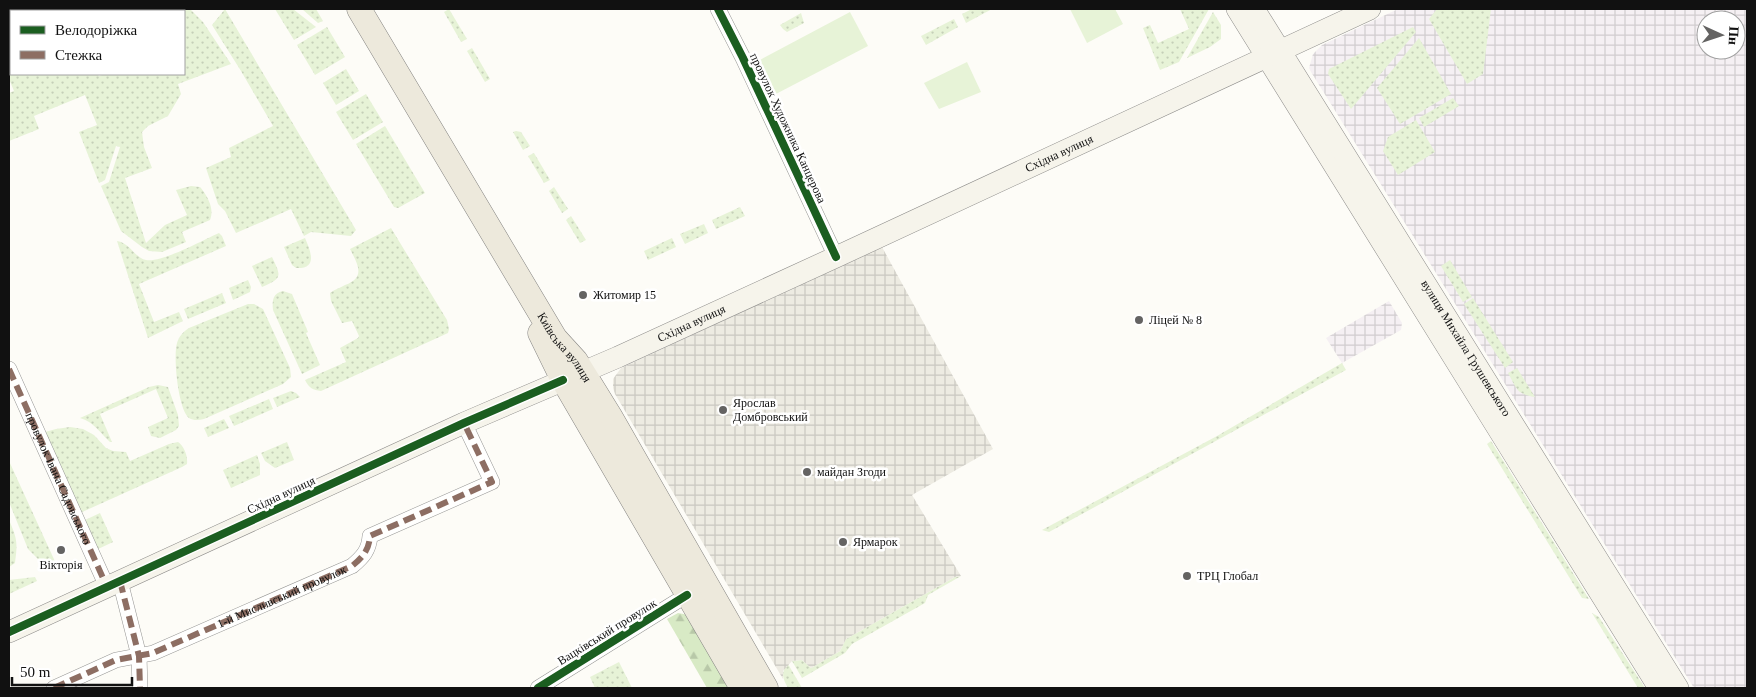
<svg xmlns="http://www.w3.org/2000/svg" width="1756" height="697" font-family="Georgia,serif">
<defs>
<pattern id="industrial-grid" width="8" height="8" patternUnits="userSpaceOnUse" patternTransform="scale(1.25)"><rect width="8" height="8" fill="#f5f0f3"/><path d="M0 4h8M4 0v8" fill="none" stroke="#d1cdcf"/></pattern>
<pattern id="grass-dots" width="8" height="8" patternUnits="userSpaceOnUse" patternTransform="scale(1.25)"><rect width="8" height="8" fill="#e7f3d7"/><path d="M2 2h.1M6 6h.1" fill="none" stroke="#c5cfb8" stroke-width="1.8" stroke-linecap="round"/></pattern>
<pattern id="forest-firs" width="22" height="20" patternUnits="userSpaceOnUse" patternTransform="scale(1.25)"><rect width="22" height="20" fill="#d8eac5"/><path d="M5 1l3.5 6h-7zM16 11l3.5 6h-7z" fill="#b8c8a8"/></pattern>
<pattern id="plaza-grid" width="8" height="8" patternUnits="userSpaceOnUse" patternTransform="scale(1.25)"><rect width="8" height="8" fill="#edebe2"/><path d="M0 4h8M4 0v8" fill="none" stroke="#cac8c1"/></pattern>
</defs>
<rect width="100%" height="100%" fill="#fdfcf7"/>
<!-- industrial -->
<g fill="url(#industrial-grid)" fill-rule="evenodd">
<path d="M1398,9H1747V688H1694L1311,72L1309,68L1313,54L1322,45ZM1706,20H1736V50H1706Z"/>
<polygon points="1389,301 1402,323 1401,330 1342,363 1326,338"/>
</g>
<!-- grass -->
<g fill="url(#grass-dots)">
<path d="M165,9H190L203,22L231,64L178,84L181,94L168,116L148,126L142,132L144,147L152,168L125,178L146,243L165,225L187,215L176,190L191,186L200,187C207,195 215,209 210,220L182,232L186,242L162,252L149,251L142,247L121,231L101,186L109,182L120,147L116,146L105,180L99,183L79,132L97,125L85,95L34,116L39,129L9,141V93L14,91L9,79V45H11V74H97L99,76L105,74H184V11H166Z"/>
<polygon points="225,9 356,230 351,236 311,232 304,236 291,209 236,233 225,211 218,204 206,168 231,157 229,148 273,126 241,71 212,25"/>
<polygon points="275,9 293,9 316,27 294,40"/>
<polygon points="302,9 316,9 323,21 318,23"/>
<polygon points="449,9 467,39 461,42 444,12"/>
<polygon points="972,9 992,9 966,23 962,14"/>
<polygon points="1180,9 1209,9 1179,62 1160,70 1143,28 1150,25 1158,43 1189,29"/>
<polygon points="1437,9 1491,9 1483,74 1467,84 1429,19"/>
<polygon points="1213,12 1221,25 1221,39 1210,47 1187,58"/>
<polygon points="801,13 804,23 787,32 783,29 780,25"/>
<polygon points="954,19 958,27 926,45 921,36"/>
<polygon points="327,27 345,57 315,75 297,45"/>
<polygon points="1413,27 1416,32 1351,109 1328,74 1329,69"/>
<polygon points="1419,38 1451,94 1400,124 1377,88"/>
<polygon points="472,48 490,79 485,82 467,51"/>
<polygon points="346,69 359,91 336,105 323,83"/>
<polygon points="366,94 383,122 353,140 336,112"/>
<polygon points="1453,98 1459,106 1424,127 1419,118"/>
<polygon points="1416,120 1435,152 1398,175 1383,151 1388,137"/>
<polygon points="385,126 425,193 398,208 394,207 356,144"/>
<polygon points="516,131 521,132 530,146 523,150 513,132"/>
<polygon points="534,153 550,180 544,183 528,156"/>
<polygon points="554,187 568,209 562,213 549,191"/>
<polygon points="740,207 745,216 716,229 712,220"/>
<polygon points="571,216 586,240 580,243 566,220"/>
<polygon points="704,224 708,233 685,244 680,234"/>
<path d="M391,228L447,320L449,329L448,333L321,391C313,390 309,388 305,380L346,362L340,348L358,338L359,336L352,321L342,323L331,301L330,293C335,289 340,288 345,285C366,277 358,265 350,249Z"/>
<path d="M219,233L222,236L226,246L139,284L154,322L179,312L183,321L148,338L117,241C130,243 135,258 146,260C162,263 203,240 219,233Z"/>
<path d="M305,238C310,250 319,269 296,268L292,265L284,247Z"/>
<polygon points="672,238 676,247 648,260 644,251"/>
<path d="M272,257C281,276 283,278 262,287L252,266Z"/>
<polygon points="1450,260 1472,297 1463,302 1441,266"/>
<polygon points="248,280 251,287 250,292 233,300 229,288"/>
<path d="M283,291L292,294L308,332L306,333L320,365L302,374L273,310C272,300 273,293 283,291Z"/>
<polygon points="222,293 226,303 188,319 184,309"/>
<polygon points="1473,298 1513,362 1505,368 1464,304"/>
<path d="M248,304H254L263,309L290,368L291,377L283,384L204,419C199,420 194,421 189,418C178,409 173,356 177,343C179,336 183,332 189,328Z"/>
<polygon points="1342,363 1346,370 1049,532 1042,530 1217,436"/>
<path d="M1517,368L1535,397C1516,394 1517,389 1508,373Z"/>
<path d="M158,385L168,387L178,415L179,426L176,430L160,438L151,436L148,427L168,418L156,389L100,414L112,442H110C99,432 94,422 80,418L149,387Z"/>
<polygon points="291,391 296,393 300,397 277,407 273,398"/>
<polygon points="269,399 273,409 234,426 229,416"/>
<polygon points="224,419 229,428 208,437 204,428"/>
<path d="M70,427L83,429L94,435L106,448L113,451L126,452L130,461L169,444L178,442C184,446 188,456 187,464L182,467L80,513L45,432L56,429Z"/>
<polygon points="1491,441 1589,599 1582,598 1487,444"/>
<polygon points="287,442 294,460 275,468 265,461 261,453"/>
<polygon points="257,455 260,464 260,475 231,488 223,470"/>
<polygon points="9,461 58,568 49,567 45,566 28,549 9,502"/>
<polygon points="100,513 113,542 96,550 83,521"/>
<path d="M9,520C17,538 18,543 15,563L9,567V542L10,541Z"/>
<polygon points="961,576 928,595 925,603 852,644 845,653 802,678 792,661 802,660 811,668 840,651 846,639 955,577"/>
<polygon points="35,577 37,581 9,594 9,580"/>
<polygon points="1592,613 1599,617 1645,688 1638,688"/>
<polygon points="619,662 632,688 595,688 590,677"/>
<path d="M788,664L802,688H788C783,679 780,673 788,664Z"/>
</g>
<!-- forest -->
<polygon fill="url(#forest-firs)" points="678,613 689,615 731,688 707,688 667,619"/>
<!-- park -->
<g fill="#e7f3d7">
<polygon points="1070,9 1115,9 1123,24 1087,43"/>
<polygon points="850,12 868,46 774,95 758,61"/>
<polygon points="967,62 981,92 939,109 924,83"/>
</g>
<!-- plaza -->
<polygon fill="url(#plaza-grid)" points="882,247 993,449 912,495 961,576 955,577 846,639 840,651 811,668 802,660 792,661 783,671 783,679 615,394 613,388 613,379 621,368"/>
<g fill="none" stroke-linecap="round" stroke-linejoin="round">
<!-- street casing -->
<g stroke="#979795" stroke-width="16">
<g id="street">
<polyline points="718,9 743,58 836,257"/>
<path id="s1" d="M9,369L103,578L106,588"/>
<polyline points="120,581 139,656 140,688"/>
<path id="s2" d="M54,688L116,660L153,653L352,566C363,557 369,550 370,536L492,482L464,423"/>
<polyline points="538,688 687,595"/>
</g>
</g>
<!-- secondary casing -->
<g stroke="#8e8d8b" stroke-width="22">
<g id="secondary">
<polyline points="1237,9 1659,688"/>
<path id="s3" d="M1254,9L1678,688"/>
<path id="s4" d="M9,632L464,423L618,357L836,257L1370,9"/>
</g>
</g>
<!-- primary casing -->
<g stroke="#858482" stroke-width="25">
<g id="primary">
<path id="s5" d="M359,9L555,338L576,361L610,416L766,688"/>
<polyline points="540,333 563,380 742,688"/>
</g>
</g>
<!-- street -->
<use href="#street" stroke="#fffffe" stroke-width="15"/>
<!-- secondary -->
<use href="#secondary" stroke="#f6f4eb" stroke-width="21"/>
<!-- primary -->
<use href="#primary" stroke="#ede9dc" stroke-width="24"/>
<!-- quiet -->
<g stroke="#8d6e63" stroke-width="6" stroke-dasharray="12 6" stroke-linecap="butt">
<polyline points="9,369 103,578 106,588"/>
<polyline points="120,581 139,656 140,688"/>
<path d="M54,688L116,660L153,653L352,566C363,557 369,550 370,536L492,482L464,423"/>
</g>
<!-- cycleway casing -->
<g stroke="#fff" stroke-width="11">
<g id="cycleway">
<polyline points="718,9 743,58 836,257"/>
<polyline points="9,632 464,423 563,380"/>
<polyline points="538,688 687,595"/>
</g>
</g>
<!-- cycleway -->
<use href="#cycleway" stroke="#1b5e20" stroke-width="8"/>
</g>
<!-- markers -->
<g fill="#646362" stroke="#fff" stroke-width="2">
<circle cx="583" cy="295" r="5"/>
<circle cx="1139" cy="320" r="5"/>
<circle cx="723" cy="410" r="5"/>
<circle cx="807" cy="472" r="5"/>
<circle cx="843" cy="542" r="5"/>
<circle cx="61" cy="550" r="5"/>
<circle cx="1187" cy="576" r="5"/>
</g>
<g text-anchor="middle" stroke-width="5" stroke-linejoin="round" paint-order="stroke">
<!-- street labels -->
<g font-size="12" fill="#111" stroke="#fff">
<text transform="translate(788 128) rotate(65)" y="4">провулок Художника Канцерова</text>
<text dy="4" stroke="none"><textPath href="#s4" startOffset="1154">Східна вулиця</textPath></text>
<text dy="4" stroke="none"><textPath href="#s4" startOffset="749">Східна вулиця</textPath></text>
<text dy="4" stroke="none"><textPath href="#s5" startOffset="396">Київська вулиця</textPath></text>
<text dy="4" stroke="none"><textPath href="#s3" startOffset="400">вулиця Михайла Грушевського</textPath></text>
<text dy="4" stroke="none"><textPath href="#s1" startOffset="120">провулок Івана Садовського</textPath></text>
<text transform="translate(281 495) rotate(-25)" y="4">Східна вулиця</text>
<text dy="4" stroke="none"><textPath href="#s2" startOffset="246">1-й Мисливський провулок</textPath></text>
<text transform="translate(607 632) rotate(-32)" y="4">Вацківський провулок</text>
</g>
<!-- poi labels -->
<g font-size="12" fill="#111" stroke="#fff" text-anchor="start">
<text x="593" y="299">Житомир 15</text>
<text x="1149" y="324">Ліцей № 8</text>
<text x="733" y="407">Ярослав<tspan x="733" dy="14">Домбровський</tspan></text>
<text x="817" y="476">майдан Згоди</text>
<text x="853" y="546">Ярмарок</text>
<text x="61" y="569" text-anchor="middle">Вікторія</text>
<text x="1197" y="580">ТРЦ Глобал</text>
</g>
</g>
<!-- border -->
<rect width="1756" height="697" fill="none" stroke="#111111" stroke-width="20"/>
<!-- legend -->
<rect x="10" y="10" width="175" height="65" fill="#ffffff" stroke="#a0a0a0"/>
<rect x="20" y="26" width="25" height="8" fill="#1b5e20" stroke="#a0a0a0"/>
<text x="55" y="35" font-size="15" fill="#111111">Велодоріжка</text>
<rect x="20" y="51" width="25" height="8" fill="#8d6e63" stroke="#a0a0a0"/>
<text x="55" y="60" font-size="15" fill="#111111">Стежка</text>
<!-- north arrow -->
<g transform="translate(1721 35) rotate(93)"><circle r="24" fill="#ffffff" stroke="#a0a0a0"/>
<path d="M0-4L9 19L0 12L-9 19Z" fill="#646362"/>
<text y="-8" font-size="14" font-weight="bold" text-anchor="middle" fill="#111111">Пн</text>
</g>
<!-- scale -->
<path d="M12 677v8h120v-8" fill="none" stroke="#111111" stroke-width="2.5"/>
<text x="20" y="677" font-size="15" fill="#111111" stroke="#ffffff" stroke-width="4" paint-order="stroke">50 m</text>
</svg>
